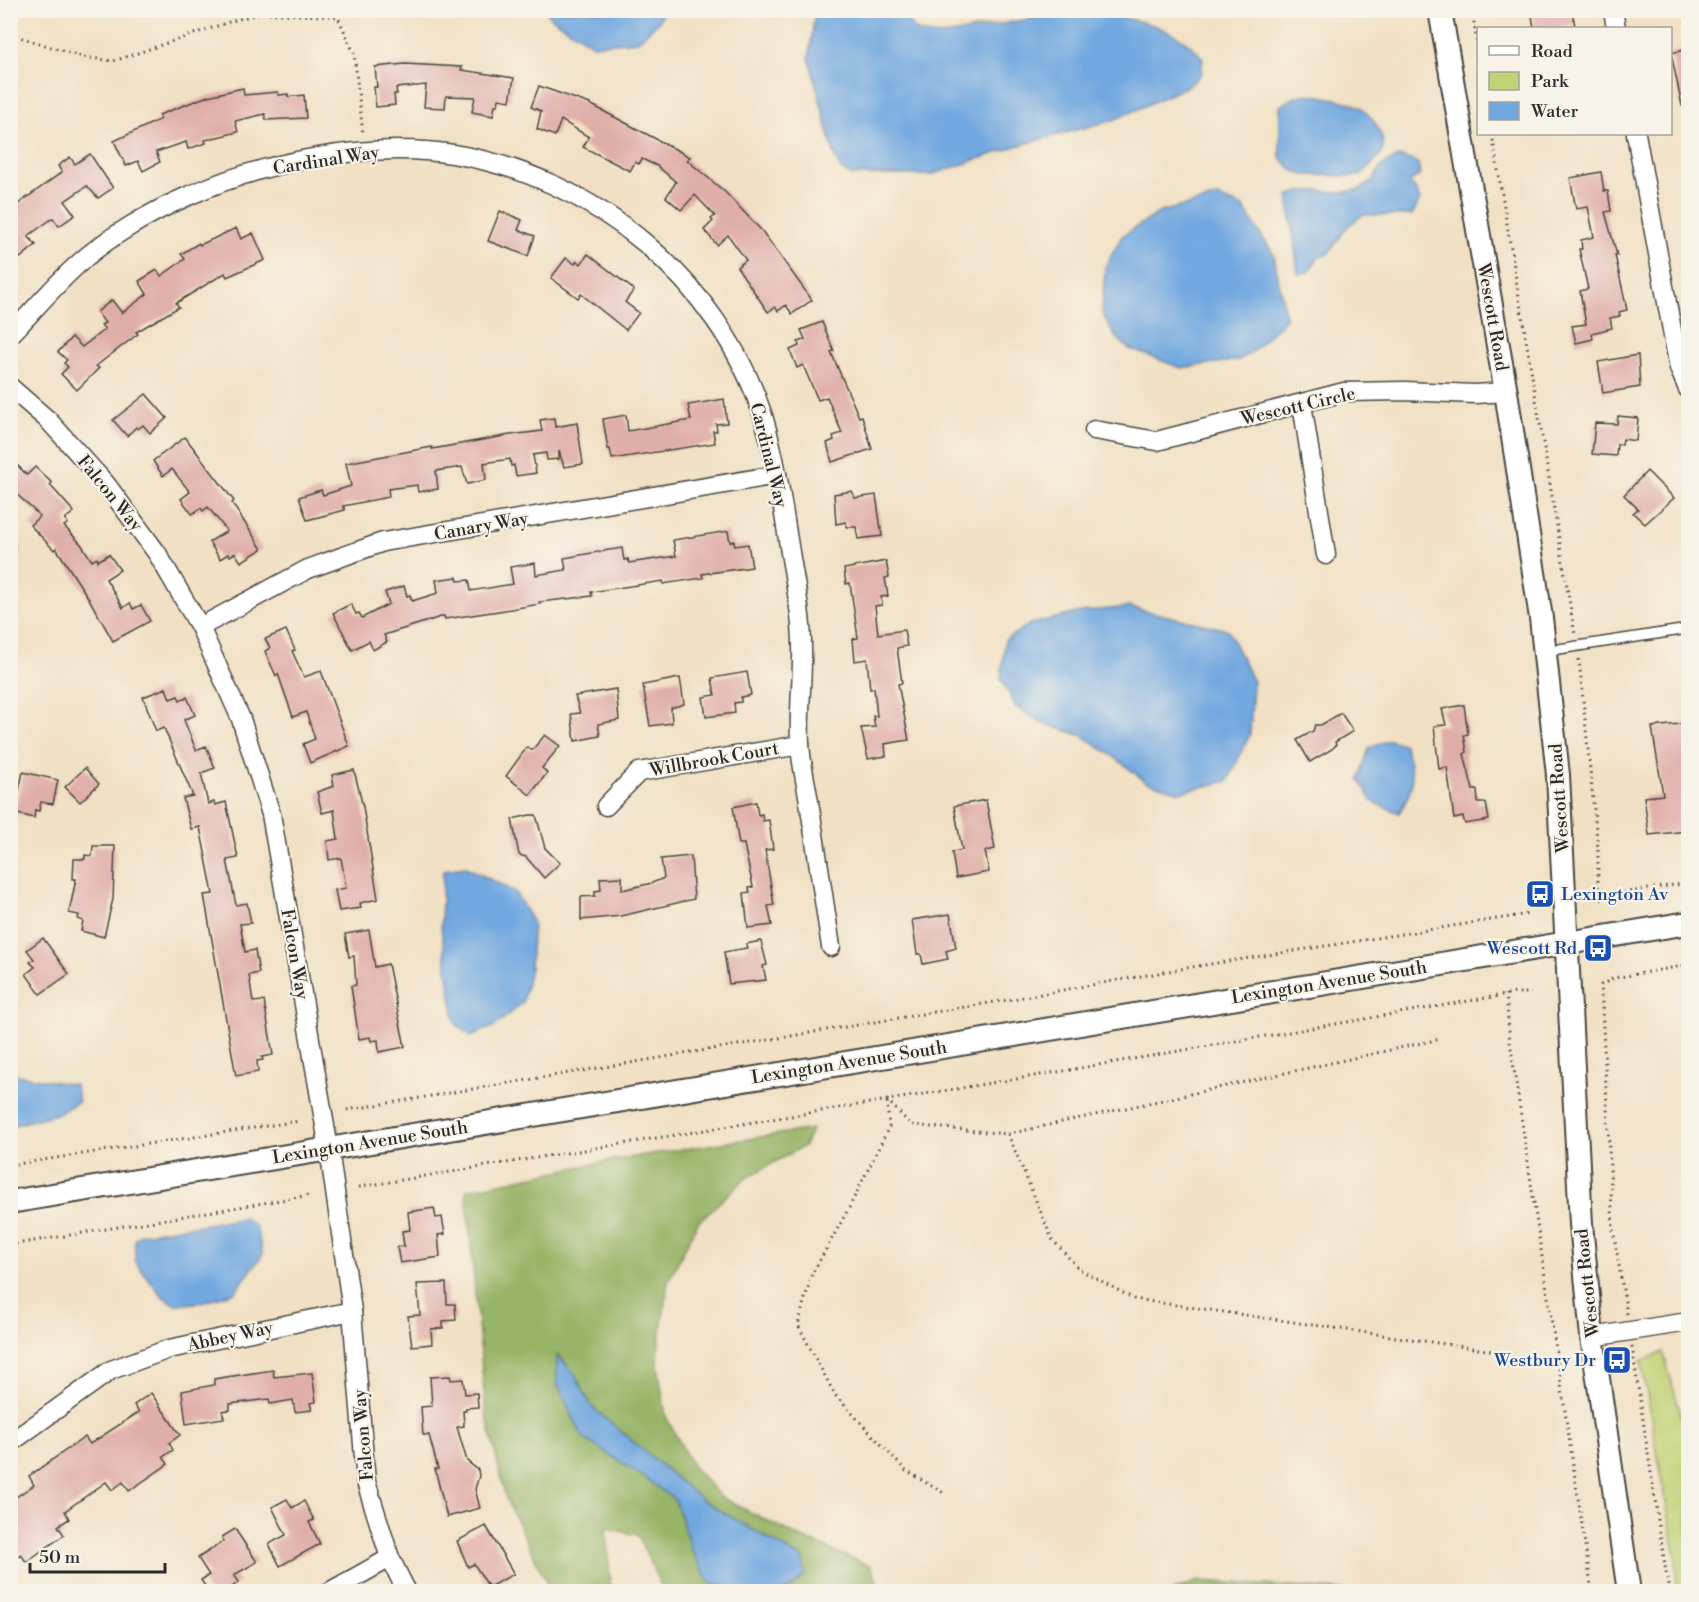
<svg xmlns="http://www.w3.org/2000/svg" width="1699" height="1602" font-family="'Libre Bodoni',serif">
<rect width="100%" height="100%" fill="#f7f3e8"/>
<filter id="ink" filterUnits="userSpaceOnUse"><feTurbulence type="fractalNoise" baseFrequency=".0167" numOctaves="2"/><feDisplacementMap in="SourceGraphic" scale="12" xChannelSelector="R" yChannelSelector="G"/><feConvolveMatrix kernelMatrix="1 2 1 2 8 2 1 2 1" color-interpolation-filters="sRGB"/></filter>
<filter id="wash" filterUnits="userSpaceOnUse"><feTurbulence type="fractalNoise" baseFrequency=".008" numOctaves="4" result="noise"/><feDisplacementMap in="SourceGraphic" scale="24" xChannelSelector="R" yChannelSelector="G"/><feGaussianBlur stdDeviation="1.35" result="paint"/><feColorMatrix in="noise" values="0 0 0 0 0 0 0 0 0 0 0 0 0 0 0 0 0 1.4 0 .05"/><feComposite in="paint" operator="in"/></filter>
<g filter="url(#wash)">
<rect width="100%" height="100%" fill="#f1e0c3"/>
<!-- green -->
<polygon fill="#c1d275" stroke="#767e50" stroke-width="1.5" points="1663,1352 1688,1440 1688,1591 1676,1591 1676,1557 1641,1361"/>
<!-- forest -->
<g fill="#98b466" stroke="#627048" stroke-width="1.5">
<polygon points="812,1129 804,1146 746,1178 698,1222 668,1282 657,1358 666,1417 693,1467 721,1497 797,1536 871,1566 880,1591 778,1591 792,1587 803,1559 702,1500 592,1407 574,1373 558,1355 557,1383 638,1473 675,1500 691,1549 709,1582 735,1591 663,1591 638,1535 606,1528 611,1591 551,1591 506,1499 486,1414 466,1190 607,1161"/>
<polygon points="1198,1581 1358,1591 1172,1591"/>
</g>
<!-- water -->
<g fill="#72a8e0" stroke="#4e6a86" stroke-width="1.5">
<polygon points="546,11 663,11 659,21 638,41 593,45 550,17"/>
<path d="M1088,11C1128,19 1177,23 1203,59L1201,74L1190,85L1114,120L1020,145L931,175H851L841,170L834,154L809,58L815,11H904C914,32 916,34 940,36L1070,11Z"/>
<path d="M1307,94C1319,96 1352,100 1361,108C1372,116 1388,139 1382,152C1377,161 1366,169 1360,176L1304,175L1292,170L1280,157V106L1297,96Z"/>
<path d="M1400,156L1418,163L1420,175L1409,182L1417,191L1420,200L1412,215H1363L1348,226L1328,254L1319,257L1308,272L1298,274L1288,196C1310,184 1339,198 1362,188C1377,181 1375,172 1383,165C1388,161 1395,159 1400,156Z"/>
<polygon points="1218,197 1243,207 1274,255 1286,319 1252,352 1239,360 1181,368 1128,348 1114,335 1102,313 1105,267 1122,236 1160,212"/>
<polygon points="11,531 19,546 11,604"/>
<polygon points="1129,607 1228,630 1253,682 1250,734 1228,781 1180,792 1146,782 1117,759 1083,736 1045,724 1016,707 1001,679 1005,640 1030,624 1081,612"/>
<path d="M1389,740L1404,744C1414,774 1417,785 1399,813L1373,802L1359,779L1369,748Z"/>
<polygon points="466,867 515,892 533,923 530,967 523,1002 495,1026 471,1036 455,1023 441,927 443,870"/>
<polygon points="11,1074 75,1085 79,1101 60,1113 11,1126"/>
<polygon points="244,1218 256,1227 263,1254 235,1292 204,1302 175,1305 162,1296 135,1262 135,1239 141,1234"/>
<path d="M11,1316L16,1317C23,1333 20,1345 11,1357Z"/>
<path d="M557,1355L574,1373L592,1407L702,1500L803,1559L805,1575C800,1579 796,1585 790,1588C767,1599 732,1590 709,1582L691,1549L675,1500L638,1473L583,1438L557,1383Z"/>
</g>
<g id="blocks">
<!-- building -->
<g fill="#e0aea9">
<polygon points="1531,10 1572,10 1575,26 1534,28"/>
<polygon points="1689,49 1689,105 1682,106 1671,53"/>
<polygon points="405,64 462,67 461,70 514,78 510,101 499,99 498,105 495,105 493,116 472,112 475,97 446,96 445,108 424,107 426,85 396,88 397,94 394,94 395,105 376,107 374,87 377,87 375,67"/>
<polygon points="539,86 590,104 690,157 687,160 725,192 762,231 812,300 792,314 786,305 778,311 775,307 768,312 737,267 746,260 728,235 717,245 704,230 713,221 711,219 715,216 695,195 681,210 666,197 676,182 657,166 642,159 639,164 635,162 630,171 583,147 589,137 561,120 555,136 537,129 541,111 531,107"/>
<polygon points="243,88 244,95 278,92 279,95 288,94 288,97 304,95 306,118 266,120 265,114 235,121 238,132 205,140 206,143 188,149 186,142 156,152 160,162 143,171 138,161 126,166 114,141 161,119 159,115 208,96"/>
<polygon points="90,154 113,188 98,198 87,186 65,201 75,215 59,226 53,218 28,236 36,245 20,258 10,247 10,210 62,172 58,166 70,157 75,164"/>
<polygon points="1601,172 1604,191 1608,191 1611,211 1605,212 1617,255 1615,255 1627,310 1619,312 1620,316 1610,318 1612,328 1592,333 1593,339 1576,343 1572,326 1586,324 1580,291 1588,289 1579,249 1582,249 1581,240 1594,237 1588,207 1576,209 1570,178"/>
<polygon points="500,211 522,220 518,230 535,236 528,256 488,241"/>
<polygon points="236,228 241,239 253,233 265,260 227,277 225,273 176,303 179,307 136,332 138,334 96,366 99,368 77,390 61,374 68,367 64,363 67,360 58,352 72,337 82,347 105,329 101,325 105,323 97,312 112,300 122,313 147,294 139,281 157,270 161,276 185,259 181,254 199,243 200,245"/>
<polygon points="588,254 634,290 625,302 639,313 626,330 581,294 578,298 551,278 566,258 575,264 577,261 581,264"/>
<polygon points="822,322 834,351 831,352 859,417 862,416 872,449 832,462 827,443 834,440 833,436 842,433 827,397 818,400 803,365 797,368 790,350 799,346 798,342 805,339 801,330"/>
<polygon points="1638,355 1640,387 1603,393 1598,362"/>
<polygon points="146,394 167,418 150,433 143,425 138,429 136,427 127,436 113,420"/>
<polygon points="724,399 727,423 716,424 717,431 713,431 715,443 612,459 610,449 608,449 603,419 626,415 628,431 691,420 688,405"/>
<polygon points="1618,416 1638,418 1636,441 1623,439 1622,445 1617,444 1616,456 1592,454 1595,423 1617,424"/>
<polygon points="554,418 555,427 577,423 583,464 564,467 559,451 559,459 547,460 546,453 533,455 536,473 516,476 514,465 511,466 510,459 484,463 486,480 467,484 462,467 436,471 438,489 418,492 417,485 388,489 389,497 343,506 345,510 307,520 299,497 321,490 323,495 351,486 346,463 432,447 432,449 510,435 542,431 540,420"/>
<polygon points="185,437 234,501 232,503 262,549 241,562 235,553 230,556 228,554 220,559 209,542 227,531 208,507 203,511 201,508 192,514 181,499 190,492 172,469 163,476 153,461"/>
<polygon points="10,458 27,475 35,467 52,483 50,485 74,512 65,519 68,523 64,526 81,544 92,561 97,558 98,561 109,554 120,570 106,579 123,608 130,603 133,609 141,605 150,621 113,641 89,599 56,548 54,550 30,525 40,516 10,488"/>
<polygon points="1647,471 1674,498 1645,524 1633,513 1638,509 1624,495"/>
<polygon points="852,491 855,498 876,495 882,536 858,539 856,527 847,527 846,522 836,524 834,494"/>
<polygon points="728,531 730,542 734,541 735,546 748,544 752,567 702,574 703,578 663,584 663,581 604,590 591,592 592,596 539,602 540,604 499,611 445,619 444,616 384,635 387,642 373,650 369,641 352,650 333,613 351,604 356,614 359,613 362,618 389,604 385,592 404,586 407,596 410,595 412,601 438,593 436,580 457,577 458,581 469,580 471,591 513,584 510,567 535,563 536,575 566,570 564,558 603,551 622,548 624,560 628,559 629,563 676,556 673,540"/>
<polygon points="886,561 889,577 885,578 888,596 881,597 882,605 875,606 878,634 904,630 907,646 897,648 902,683 898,684 909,740 885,744 886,756 868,759 861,728 875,727 873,716 877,716 874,688 870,689 867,659 855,661 853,639 858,638 850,583 846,584 844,569"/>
<polygon points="286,630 295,650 292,651 304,677 321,671 349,746 310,763 303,744 315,739 306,712 293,717 278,674 276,676 265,651 270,648 265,639"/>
<polygon points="747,672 751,695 741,697 741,702 734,703 735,713 706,717 703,697 715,695 712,678"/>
<polygon points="680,678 684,704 671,708 672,723 650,726 643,685"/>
<polygon points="166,688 170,699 178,696 180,700 187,697 195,715 184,720 196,750 206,746 215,768 201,773 208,804 214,802 215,805 226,802 238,858 227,860 236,905 247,903 251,923 240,924 245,952 255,950 259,973 249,975 253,1002 264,1001 273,1055 262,1057 263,1060 257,1061 258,1072 236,1076 204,895 213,894 200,827 191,829 183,798 193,796 164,728 156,731 143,697"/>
<polygon points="616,689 619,720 598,724 600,736 575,741 571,714 580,713 575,696"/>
<polygon points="1464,705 1468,734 1464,735 1467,752 1464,754 1473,790 1477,790 1478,803 1486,803 1489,820 1465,824 1463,817 1454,819 1447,767 1439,769 1434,726 1446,725 1442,709"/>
<polygon points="1341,713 1353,731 1335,742 1336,745 1332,749 1310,762 1297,740 1313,731 1315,725 1321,725"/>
<polygon points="1689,723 1689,819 1686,819 1688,831 1649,835 1644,797 1663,795 1652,727"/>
<polygon points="545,735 560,746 542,768 547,773 530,795 506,776 527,747 532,750"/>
<polygon points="85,768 99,784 80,802 65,787"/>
<polygon points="354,770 363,807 378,899 360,903 361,908 339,911 335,890 346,888 341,858 329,860 327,841 338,839 334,810 322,813 317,792 334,786 332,775"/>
<polygon points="23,772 58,780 53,804 41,802 39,811 35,810 34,818 14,813"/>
<polygon points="986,800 995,849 985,851 989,872 956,878 952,852 962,850 954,806"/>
<polygon points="756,802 758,815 762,814 763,821 769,820 773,849 765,850 774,905 768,906 772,925 748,928 744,893 750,892 749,888 753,887 744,844 739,844 733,807"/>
<polygon points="530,815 536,815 545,848 560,863 544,878 526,857 519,855 512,819"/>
<polygon points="93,846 115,846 113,899 104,937 81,931 83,921 78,919 79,915 69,913 76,879 73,879 74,859 85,859 85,855 92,856"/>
<polygon points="691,856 694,899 621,916 581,920 581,897 595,896 595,891 601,890 600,878 622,877 622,890 652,883 664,878 661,859"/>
<polygon points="950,914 956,948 946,951 948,959 923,964 921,954 917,954 912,920"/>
<polygon points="369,930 375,967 388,964 405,1047 379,1052 378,1040 371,1041 370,1037 359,1039 351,986 356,985 354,956 349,957 345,934"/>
<polygon points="43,938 69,974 40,994 26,974 35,967 30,962 34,959 27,950"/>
<polygon points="761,941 767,965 763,966 766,980 729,984 724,952 747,948 746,944"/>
<polygon points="434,1208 436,1218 442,1217 445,1234 438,1235 440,1257 400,1263 397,1247 404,1246 402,1231 410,1230 408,1212"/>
<polygon points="446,1283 447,1304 455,1304 456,1320 443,1321 443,1328 431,1329 432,1344 412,1346 408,1316 420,1315 417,1284"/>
<polygon points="273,1370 274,1377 312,1373 316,1402 310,1403 312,1410 295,1412 293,1400 270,1404 269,1399 230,1404 230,1410 222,1411 224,1418 186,1424 182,1391 214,1385 214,1379"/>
<polygon points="450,1376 451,1380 463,1379 465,1394 477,1393 478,1407 466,1408 466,1411 463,1411 464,1426 457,1427 467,1461 478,1470 479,1476 475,1489 480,1508 447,1517 435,1469 438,1469 429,1435 423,1435 421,1407 432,1406 430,1377"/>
<polygon points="151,1393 180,1435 169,1443 173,1450 163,1457 168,1464 129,1491 123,1482 112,1490 106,1482 65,1511 69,1519 58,1526 64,1535 26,1562 21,1554 10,1562 10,1501 34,1485 29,1476 85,1437 90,1444 139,1412 134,1405"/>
<polygon points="287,1499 292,1508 304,1501 314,1520 309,1522 320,1544 280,1566 269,1544 286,1535 272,1507"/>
<polygon points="486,1526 514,1574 489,1587 474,1564 468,1567 457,1541"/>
<polygon points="235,1529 257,1562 234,1575 239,1582 224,1592 209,1592 201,1580 209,1575 198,1558 224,1541 222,1537"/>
</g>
</g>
</g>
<g filter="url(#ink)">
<use href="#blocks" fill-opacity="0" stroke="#494642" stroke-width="1.5"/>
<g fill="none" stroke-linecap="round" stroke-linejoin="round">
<!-- service casing -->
<g stroke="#494642" stroke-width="12">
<polyline id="service" points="1546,651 1688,629"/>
</g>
<!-- minor casing -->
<g stroke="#494642" stroke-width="21">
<g id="minor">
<polyline points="1613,10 1616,28"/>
<polyline points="1636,134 1679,368 1688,389"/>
<path d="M10,335C32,312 53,287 76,266C106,238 151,212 188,196C266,161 368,141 453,154C594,177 719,280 763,416C776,458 782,502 789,546C793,572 799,599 801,626C805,664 798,704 800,743C801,765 807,787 810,808C817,855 824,901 831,947"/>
<polyline points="10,387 48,420 106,484 157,553 200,627 241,719 271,814 329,1149 352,1311 366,1482 390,1558 407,1592"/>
<polyline points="1302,404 1326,555"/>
<polyline points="1094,430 1157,441 1344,392 1405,391 1475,394 1506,392"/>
<polyline points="200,627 308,569 383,542 777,475"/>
<polyline points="606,806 639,772 800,745"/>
<polyline points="1592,1337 1688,1322"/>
<polyline points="10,1443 111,1370 169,1349 352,1311"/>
<polyline points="329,1592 390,1558"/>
</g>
</g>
<!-- tertiary casing -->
<g stroke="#494642" stroke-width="26">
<g id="tertiary">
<polyline points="1440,10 1506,392 1541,618 1558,775 1581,1224 1592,1337 1629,1592"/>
<polyline points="10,1202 1688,923"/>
</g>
</g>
<!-- path -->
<g stroke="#494642" stroke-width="3" stroke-dasharray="1.5 4.5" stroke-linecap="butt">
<polyline points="1472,10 1478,51"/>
<polyline points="10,34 83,57 114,61 238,19 263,13 338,17 354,53 363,134"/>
<polyline points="1492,134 1575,635"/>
<polyline points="1579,659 1598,850 1598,901 1615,894 1688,883"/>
<polyline points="1506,994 1510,1042 1592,1592"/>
<polyline points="887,1100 911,1125 1008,1134 1052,1239 1079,1269 1134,1299 1500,1352"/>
<polyline points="887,1102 889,1127 849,1208 811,1276 798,1325 835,1395 906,1471 944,1493"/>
<polyline points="347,1110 1007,1000 1192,967 1529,914"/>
<polyline points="1008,1134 1440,1039"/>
<polyline points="10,1165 299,1121"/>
<polyline points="359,1187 1040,1075 1515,993 1531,993"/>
<polyline points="10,1245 311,1195"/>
<polyline points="1627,1314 1613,1229 1601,985 1614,978 1688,965"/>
<polyline points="1632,1347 1669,1592"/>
</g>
<!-- service -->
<use href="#service" stroke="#fff" stroke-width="9"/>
<!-- minor -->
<use href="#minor" stroke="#fff" stroke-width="18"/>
<!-- tertiary -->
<use href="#tertiary" stroke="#fff" stroke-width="22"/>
</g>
</g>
<!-- icons -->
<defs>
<g id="bus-square" transform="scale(1.5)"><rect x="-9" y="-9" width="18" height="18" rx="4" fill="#1a4fb4" stroke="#f7f3e8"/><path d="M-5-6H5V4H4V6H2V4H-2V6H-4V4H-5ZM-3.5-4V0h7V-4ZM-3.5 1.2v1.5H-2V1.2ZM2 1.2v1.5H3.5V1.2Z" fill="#fff"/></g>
</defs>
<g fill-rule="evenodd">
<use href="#bus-square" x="1540" y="894"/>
<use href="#bus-square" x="1598" y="948"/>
<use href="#bus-square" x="1617" y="1360"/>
</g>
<g text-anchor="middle" stroke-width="4.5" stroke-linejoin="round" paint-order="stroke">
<!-- street labels -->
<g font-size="18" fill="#2b2b2b" stroke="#f7f3e8">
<text transform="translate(326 160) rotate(-9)" y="6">Cardinal Way</text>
<text transform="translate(1493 317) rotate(80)" y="6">Wescott Road</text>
<text transform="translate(1298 406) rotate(-13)" y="6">Wescott Circle</text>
<text transform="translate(769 455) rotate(76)" y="6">Cardinal Way</text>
<text transform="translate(110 493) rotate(51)" y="6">Falcon Way</text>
<text transform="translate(481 526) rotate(-10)" y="6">Canary Way</text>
<text transform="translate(714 759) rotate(-10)" y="6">Willbrook Court</text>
<text transform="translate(1559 798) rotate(-94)" y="6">Wescott Road</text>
<text transform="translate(295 954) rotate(80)" y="6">Falcon Way</text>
<text transform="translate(1329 982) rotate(-9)" y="6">Lexington Avenue South</text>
<text transform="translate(849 1062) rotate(-9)" y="6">Lexington Avenue South</text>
<text transform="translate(370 1142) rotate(-9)" y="6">Lexington Avenue South</text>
<text transform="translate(1587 1283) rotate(-96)" y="6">Wescott Road</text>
<text transform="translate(230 1336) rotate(-12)" y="6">Abbey Way</text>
<text transform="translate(363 1435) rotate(-95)" y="6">Falcon Way</text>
</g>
<!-- transit labels -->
<g font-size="18" fill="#164399" stroke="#f7f3e8" text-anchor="end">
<text x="1561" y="900" text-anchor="start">Lexington Av</text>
<text x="1577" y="954">Wescott Rd</text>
<text x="1596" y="1366">Westbury Dr</text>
</g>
</g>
<!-- margin -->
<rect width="1699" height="1602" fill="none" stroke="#f7f3e8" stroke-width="36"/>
<!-- legend -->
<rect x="1477" y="27" width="195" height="108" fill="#f7f3e8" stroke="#a5a39c" stroke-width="1.5"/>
<rect x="1489" y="46" width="30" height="9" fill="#ffffff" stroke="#a5a39c" stroke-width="1.5"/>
<text x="1531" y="57" font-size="18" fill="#2b2b2b">Road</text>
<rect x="1489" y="72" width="30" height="18" fill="#c1d275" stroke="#a5a39c" stroke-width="1.5"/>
<text x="1531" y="87" font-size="18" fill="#2b2b2b">Park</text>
<rect x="1489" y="102" width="30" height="18" fill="#72a8e0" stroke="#a5a39c" stroke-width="1.5"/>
<text x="1531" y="117" font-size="18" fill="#2b2b2b">Water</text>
<!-- scale -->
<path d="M30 1563v9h135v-9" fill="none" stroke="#2b2b2b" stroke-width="3"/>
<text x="39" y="1563" font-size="18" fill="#2b2b2b" stroke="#f7f3e8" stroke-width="4.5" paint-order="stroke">50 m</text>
</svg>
